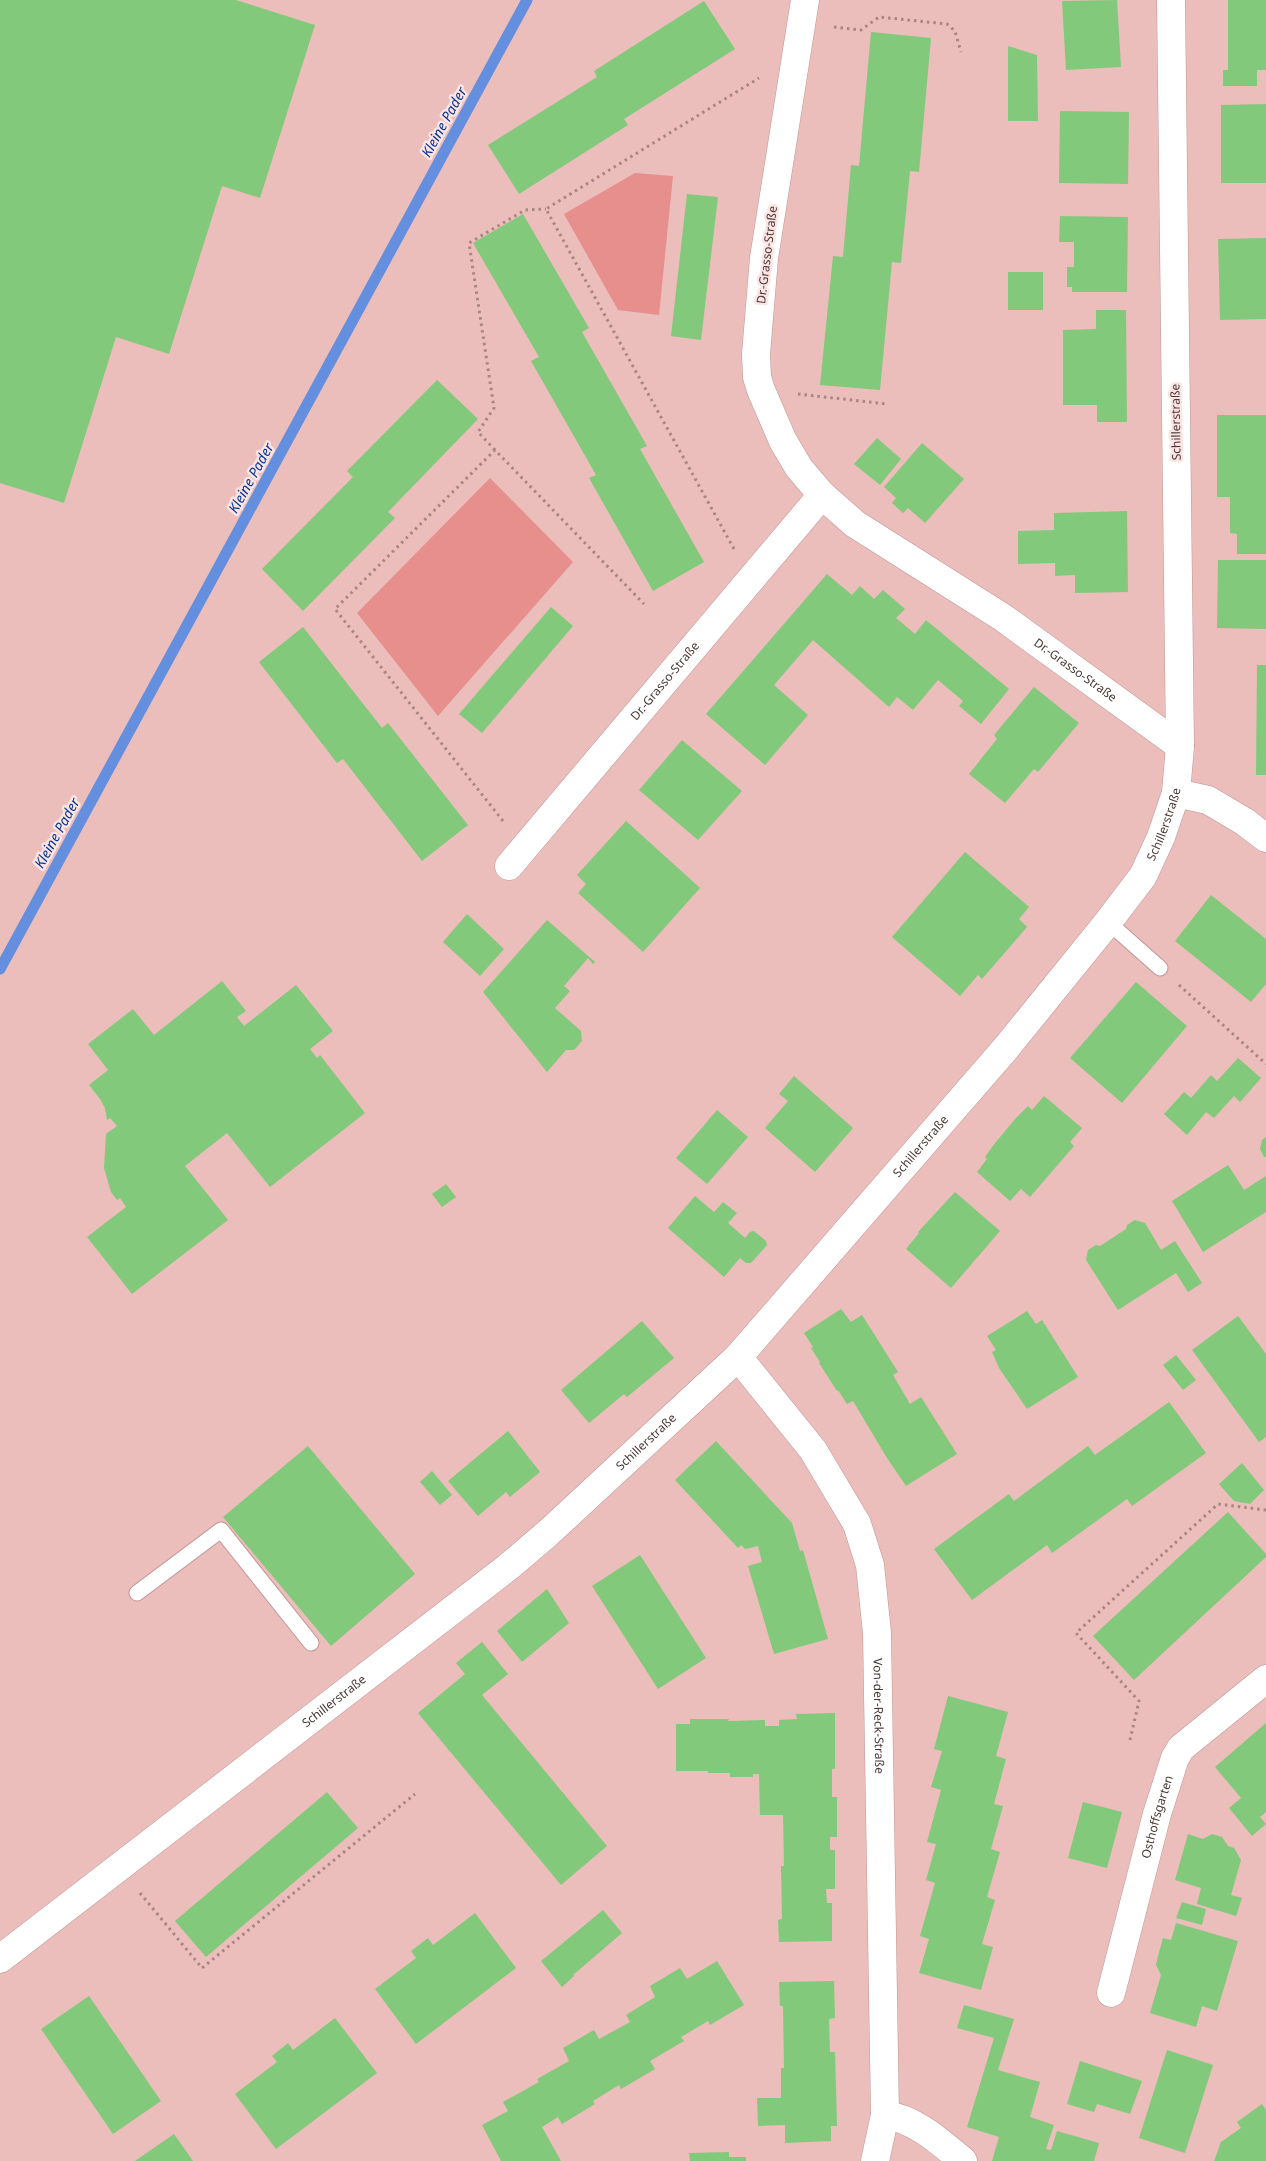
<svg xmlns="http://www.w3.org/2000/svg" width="1266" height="2161" font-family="'Noto Sans',sans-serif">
<rect width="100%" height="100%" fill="#ebbdbb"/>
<!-- green -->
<g fill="#e78f8c">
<polygon points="635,173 673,176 659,315 618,310 564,214"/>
<polygon points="490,478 573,562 438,716 357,613"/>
</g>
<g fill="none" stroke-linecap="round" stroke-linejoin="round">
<!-- stream -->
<polyline stroke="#648fdf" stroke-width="11" points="0,969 527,0"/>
</g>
<!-- building -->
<g fill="#83c97c">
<polygon points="0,0 236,0 315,25 260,198 222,186 169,354 116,337 64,503 0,483"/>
<polygon points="1117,0 1121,67 1066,70 1062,1"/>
<polygon points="1228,0 1266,0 1266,70 1257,70 1257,86 1223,86 1223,70 1228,70"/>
<polygon points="704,1 735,49 624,119 628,125 519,194 488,145 597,77 594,71"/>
<polygon points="871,32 931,38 919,172 910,171 901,263 892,262 880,390 820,385 833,256 843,257 851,165 859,166"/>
<polygon points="1008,46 1037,55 1038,121 1008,121"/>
<polygon points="1266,104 1266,183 1221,183 1221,105"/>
<polygon points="1060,111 1129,112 1128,184 1059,183"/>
<polygon points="687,194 718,197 701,340 671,336"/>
<polygon points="523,214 589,328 582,332 647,446 640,449 704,562 653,591 589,478 596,475 531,361 539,357 473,243"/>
<polygon points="1060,216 1128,217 1127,292 1072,292 1072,287 1067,287 1067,267 1074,267 1074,242 1059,242"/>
<polygon points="1266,238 1266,319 1220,320 1218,239"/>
<rect x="1008" y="272" width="35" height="38"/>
<polygon points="1096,310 1126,310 1127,422 1097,422 1097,405 1063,405 1063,330 1096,329"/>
<polygon points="437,380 478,419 388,512 395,518 303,611 262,569 353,477 347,471"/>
<polygon points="1217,415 1266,415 1266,554 1237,554 1237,534 1230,533 1230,497 1217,497"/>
<polygon points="877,438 901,459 880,485 854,464"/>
<polygon points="922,443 964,479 925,523 908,508 903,513 892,503 896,498 884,487"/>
<polygon points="1127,511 1128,592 1075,593 1075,575 1055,576 1055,563 1018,564 1018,531 1054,530 1054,513"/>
<polygon points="1218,560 1266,560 1266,629 1217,628"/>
<polygon points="827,574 852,595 860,586 874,599 883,590 905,609 896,618 915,634 926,620 1009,689 981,724 959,706 963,701 938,680 913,710 897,697 889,707 813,640 774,685 808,715 765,765 706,714"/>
<polygon points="551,607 573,626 482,733 459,714"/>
<polygon points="303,627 382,728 388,723 468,825 422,861 343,759 337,763 259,662"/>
<polygon points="1257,665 1266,665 1266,775 1256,775"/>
<polygon points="1034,687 1079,723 1038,772 1034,769 1005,803 969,774 997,739 994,735"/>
<polygon points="682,740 742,791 698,840 639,790"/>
<polygon points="626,821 700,888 643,952 578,893 586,884 577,875"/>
<polygon points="965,852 1029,907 1019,919 1027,927 982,979 978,975 960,996 892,937"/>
<polygon points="1211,895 1266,939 1266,984 1251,1002 1175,941"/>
<polygon points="467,914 504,949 480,976 443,942"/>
<polygon points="547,920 595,962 593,964 588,958 564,986 570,991 555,1008 581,1031 582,1041 574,1050 566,1050 547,1072 483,992"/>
<polygon points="222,981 246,1011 237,1017 244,1026 296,985 333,1031 310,1049 317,1058 320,1055 365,1113 270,1187 227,1133 185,1166 228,1220 132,1294 87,1237 126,1207 120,1198 117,1200 111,1192 104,1168 106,1134 117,1126 110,1118 107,1120 105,1108 100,1099 89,1085 108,1070 88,1044 133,1009 154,1035"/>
<polygon points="1136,982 1187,1026 1122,1103 1070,1058"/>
<polygon points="1238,1058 1261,1078 1240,1102 1234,1096 1214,1118 1206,1112 1187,1135 1164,1114 1184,1092 1191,1098 1211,1075 1217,1081"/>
<polygon points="794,1076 853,1128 815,1172 765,1128 788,1101 779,1094"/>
<polygon points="1044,1096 1082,1128 1070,1142 1074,1146 1030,1197 1021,1189 1010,1201 977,1172 987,1159 985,1157 995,1143 1016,1118 1028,1106 1032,1110"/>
<polygon points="717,1110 748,1137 707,1184 676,1158"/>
<polygon points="1266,1137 1266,1157 1264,1157 1260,1149 1262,1140"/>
<polygon points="1228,1165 1244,1190 1266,1176 1266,1212 1203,1252 1172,1201"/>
<polygon points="446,1184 456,1197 442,1207 432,1194"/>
<polygon points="955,1192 1000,1231 951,1288 906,1249 919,1233 918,1232"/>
<polygon points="695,1196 714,1212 723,1202 737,1213 728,1223 745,1238 750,1232 754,1231 766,1241 767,1245 751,1263 746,1263 740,1258 724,1277 668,1228"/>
<polygon points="1135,1220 1145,1223 1161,1250 1175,1241 1202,1283 1188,1292 1176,1273 1118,1310 1086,1260 1088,1250 1096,1245 1100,1246 1126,1229 1127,1225"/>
<polygon points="841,1309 851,1322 862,1315 898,1372 893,1375 910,1404 921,1397 957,1454 906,1486 887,1458 853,1401 847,1404 838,1390 837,1391 819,1363 820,1362 811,1348 813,1347 804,1333"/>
<polygon points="1027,1311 1036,1324 1042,1320 1078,1377 1027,1409 999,1368 992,1352 996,1350 987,1336"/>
<polygon points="1238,1316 1266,1354 1266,1437 1259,1442 1192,1350"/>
<polygon points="642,1321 674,1358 627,1397 624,1394 589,1423 561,1390"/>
<polygon points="1176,1355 1196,1380 1183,1390 1163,1365"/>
<polygon points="1169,1402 1206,1453 1132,1506 1127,1499 1052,1553 1047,1545 972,1600 934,1549 1009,1494 1014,1501 1088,1446 1095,1455"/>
<polygon points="508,1431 540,1472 510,1497 506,1492 478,1516 448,1481"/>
<polygon points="716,1441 792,1523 800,1551 803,1550 828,1639 774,1654 748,1566 762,1562 758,1546 745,1549 741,1545 738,1548 675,1480"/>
<polygon points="308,1446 415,1574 331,1646 223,1517"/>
<polygon points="1242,1463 1264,1490 1250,1504 1234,1501 1219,1484"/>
<polygon points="432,1471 452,1495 440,1505 420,1482"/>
<polygon points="1228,1512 1266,1554 1266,1557 1134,1680 1093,1636"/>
<polygon points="640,1555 706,1658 658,1689 592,1586"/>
<polygon points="547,1589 569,1623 522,1662 497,1631"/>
<polygon points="482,1642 508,1674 482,1695 607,1846 561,1885 418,1713 465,1674 456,1663"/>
<polygon points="948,1696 1008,1712 996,1756 1006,1759 994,1804 1003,1806 991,1849 1000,1852 987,1897 995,1900 982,1944 993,1947 981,1990 919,1973 929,1939 920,1936 935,1883 926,1880 936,1844 927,1842 941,1790 931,1787 942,1751 934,1749"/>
<polygon points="835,1713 835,1769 832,1769 832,1797 837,1797 837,1837 830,1837 830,1850 835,1850 835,1889 826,1889 827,1903 832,1903 832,1941 779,1942 778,1920 782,1919 781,1866 784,1866 783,1815 760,1815 759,1774 753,1774 753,1777 730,1777 730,1773 708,1773 708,1771 676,1771 676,1724 690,1724 690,1719 729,1719 728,1721 765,1720 765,1726 779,1726 779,1720 797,1719 796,1714"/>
<polygon points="1266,1723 1266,1812 1260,1817 1266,1824 1252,1836 1229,1808 1241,1798 1215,1767"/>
<polygon points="327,1792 358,1828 206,1957 175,1921"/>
<polygon points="1083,1802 1122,1812 1107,1868 1068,1858"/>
<polygon points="1188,1834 1203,1839 1212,1834 1222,1837 1228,1846 1234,1848 1241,1860 1231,1895 1242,1898 1236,1916 1197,1904 1201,1888 1175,1880"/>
<polygon points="1182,1902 1206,1909 1202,1925 1176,1918"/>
<polygon points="603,1910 622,1933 573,1975 574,1976 562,1987 541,1961"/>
<polygon points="475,1913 516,1968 416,2044 375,1989 416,1958 411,1951 428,1938 433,1945"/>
<polygon points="1176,1923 1238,1941 1217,2011 1202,2006 1196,2027 1150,2013 1161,1975 1156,1965 1158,1956 1163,1938 1171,1940"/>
<polygon points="717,1961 744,2005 710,2025 708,2021 681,2037 684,2041 650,2061 655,2069 621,2089 619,2085 593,2101 595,2104 562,2124 558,2117 542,2127 561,2161 501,2161 482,2125 508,2111 503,2102 539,2082 537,2079 569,2061 563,2048 594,2030 599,2039 630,2022 626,2015 655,1997 650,1986 680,1968 687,1979"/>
<polygon points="834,1981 835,2018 829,2019 830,2052 835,2052 837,2126 831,2126 831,2141 785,2143 785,2125 758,2126 757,2098 781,2098 781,2068 784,2068 783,2006 780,2006 779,1982"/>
<polygon points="89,1996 161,2101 113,2134 41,2029"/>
<polygon points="964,2005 1014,2019 998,2070 1040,2082 1030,2117 1054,2125 1046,2149 1051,2150 1057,2131 1099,2143 1094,2161 992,2161 999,2137 967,2127 994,2038 957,2028"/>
<polygon points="335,2018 377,2073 276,2149 235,2094 277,2062 272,2056 288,2043 293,2050"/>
<polygon points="1167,2050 1213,2065 1185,2153 1139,2138"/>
<polygon points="1080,2061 1142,2081 1130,2114 1097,2104 1094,2112 1067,2104"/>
<polygon points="1262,2104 1266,2110 1266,2161 1214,2161 1221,2142 1241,2128 1237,2122"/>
<polygon points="174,2134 193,2161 135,2161"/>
<polygon points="729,2152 729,2157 746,2157 746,2161 690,2161 689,2153"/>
</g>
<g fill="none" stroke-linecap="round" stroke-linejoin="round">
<!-- service casing -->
<g stroke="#c19694" stroke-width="17">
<g id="service">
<polyline points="1108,922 1160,968"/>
<polyline points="137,1593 221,1530 311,1643"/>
</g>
</g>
<!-- minor casing -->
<g stroke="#c19694" stroke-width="29">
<g id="minor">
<path id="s1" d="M805,0L764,258L756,354L757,377L761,390L783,441L799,468L822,495L855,524L1002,617L1180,746"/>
<polyline points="1176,793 1208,800 1245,822 1266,838"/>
<path id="s2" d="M509,866L822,495"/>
<path id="s3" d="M738,1357L813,1450L857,1524L870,1565L877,1633L885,2115L875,2161"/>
<path id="s4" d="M0,1959L508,1567L548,1533L738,1357L1006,1048L1108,922L1143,876L1161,837L1176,793L1180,746L1171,0"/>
<path id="s5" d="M1111,1993L1157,1814L1175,1758L1181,1748L1266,1679"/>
<path d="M885,2115C916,2119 940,2142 963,2161"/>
</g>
</g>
<!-- path -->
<g stroke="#a88684" stroke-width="3" stroke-dasharray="2.5 4" stroke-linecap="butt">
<polyline points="834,27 861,30 879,17 947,24 955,31 961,52"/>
<polyline points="798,394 887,404"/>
<polyline points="495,450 478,432 494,408 469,243 525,210 546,209"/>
<polyline points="734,549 546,209 759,78"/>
<polyline points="503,821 335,609 495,450 644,604"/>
<polyline points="1179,985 1266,1064"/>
<polyline points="1130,1740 1139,1701 1076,1633 1218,1504 1266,1510"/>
<polyline points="140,1893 202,1968 415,1794"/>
</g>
<!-- service -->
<use href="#service" stroke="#fff" stroke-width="15"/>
<!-- minor -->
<use href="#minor" stroke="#fff" stroke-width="28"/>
</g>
<g text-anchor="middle" stroke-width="5" stroke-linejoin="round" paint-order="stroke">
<!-- street labels -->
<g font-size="12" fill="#493736" stroke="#fce4e3">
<text transform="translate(767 255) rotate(-83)" y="4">Dr.-Grasso-Straße</text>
<text transform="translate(1176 422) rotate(-91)" y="4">Schillerstraße</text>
<text dy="4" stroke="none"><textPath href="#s1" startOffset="825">Dr.-Grasso-Straße</textPath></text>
<text dy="4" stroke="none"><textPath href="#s2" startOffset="242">Dr.-Grasso-Straße</textPath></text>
<text dy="4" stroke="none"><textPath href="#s4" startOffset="1638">Schillerstraße</textPath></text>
<text dy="4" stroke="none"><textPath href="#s4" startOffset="1232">Schillerstraße</textPath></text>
<text dy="4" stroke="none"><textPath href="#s4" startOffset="828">Schillerstraße</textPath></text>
<text dy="4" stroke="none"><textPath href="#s4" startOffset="422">Schillerstraße</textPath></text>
<text dy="4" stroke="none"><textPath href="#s3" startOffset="400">Von-der-Reck-Straße</textPath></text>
<text dy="4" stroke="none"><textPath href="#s5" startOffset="182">Osthoffsgarten</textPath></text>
</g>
<!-- water labels -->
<g font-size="14" font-style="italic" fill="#083793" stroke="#fce4e3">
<text transform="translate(444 122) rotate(-61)" y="5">Kleine Pader</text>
<text transform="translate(251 478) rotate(-61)" y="5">Kleine Pader</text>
<text transform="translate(57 833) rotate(-61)" y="5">Kleine Pader</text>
</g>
</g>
</svg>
